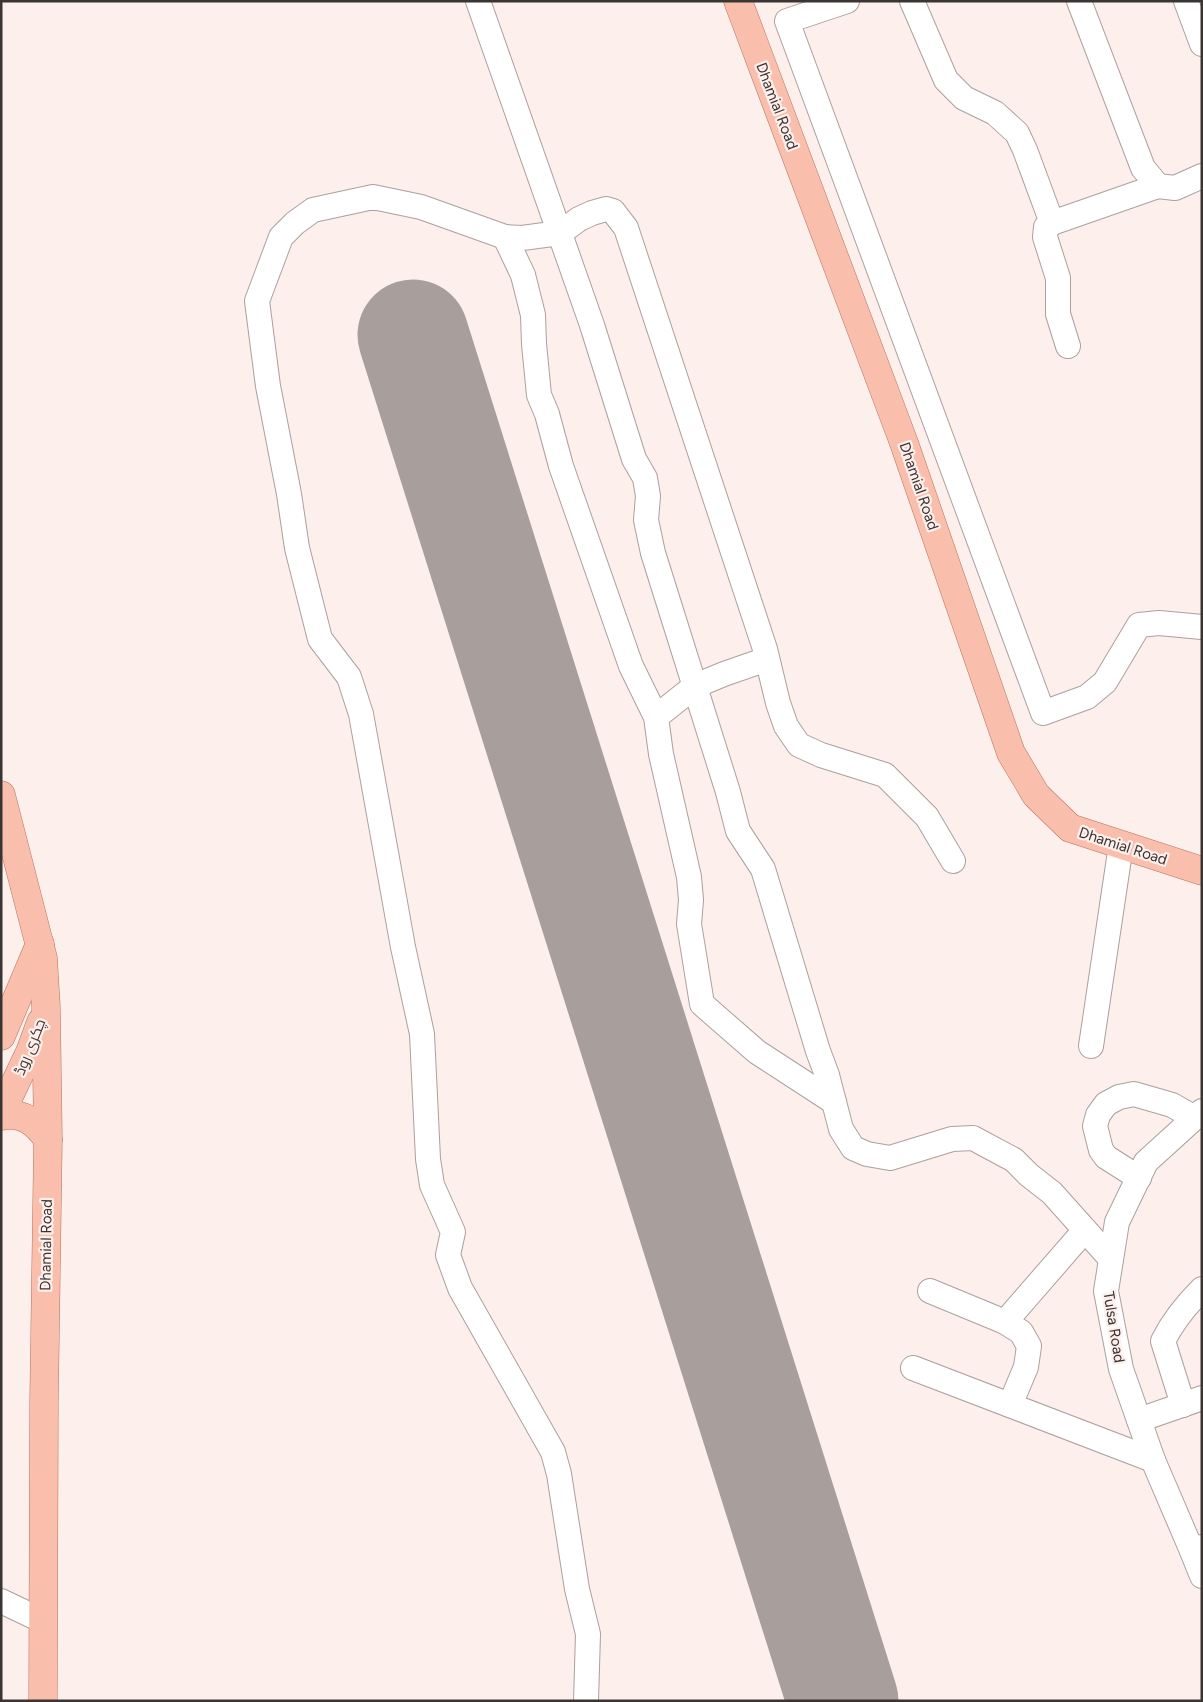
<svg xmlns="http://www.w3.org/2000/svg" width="1203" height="1702" font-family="Figtree,Cairo,sans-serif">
<rect width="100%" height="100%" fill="#fdefeb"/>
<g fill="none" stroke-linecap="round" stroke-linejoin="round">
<!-- runway -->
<polyline stroke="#a89e9b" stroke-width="111" points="413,335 843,1701"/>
<!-- minor casing -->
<g stroke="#aca09c" stroke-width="26">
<g id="minor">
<polyline points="478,1 592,325 634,459 645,478 648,496 646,520 653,553 728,792 738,831 763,869 818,1051 827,1075 841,1129 853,1148 867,1154 890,1158 952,1139 973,1138 1014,1160 1029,1175 1052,1193 1111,1259"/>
<polyline points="847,1 787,21 1043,713 1087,697 1105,682 1139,625 1159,623 1202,627"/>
<polyline points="912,1 946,80 964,98 995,113 1017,133 1025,150 1052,223"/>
<polyline points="1079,1 1143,168 1158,186 1175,188 1202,176"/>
<polyline points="1186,1 1202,44"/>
<polyline points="505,237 523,275 533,315 534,344 539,395 547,414 561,466 631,666 656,717 661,754 689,877 691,900 689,924 702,1004 757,1052 834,1102"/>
<polyline points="1068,346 1058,314 1058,278 1045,237 1046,227 1052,223 1158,186"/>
<polyline points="656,717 695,686 724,674 767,659"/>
<polyline points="1091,1046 1121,845"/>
<polyline points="1202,1111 1146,1162 1117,1222 1106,1291 1121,1369 1153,1460 1192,1551 1202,1547"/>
<polyline points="1139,1178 1106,1157 1101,1150 1095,1126 1098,1115 1106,1104 1119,1097 1134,1094 1172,1105 1195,1118"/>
<polyline points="930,1291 1005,1322 1085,1230"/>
<polyline points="1005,1322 1021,1332 1029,1346 1026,1367 1010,1405"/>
<polyline points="913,1368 1153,1460"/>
<path d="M1183,1405L1163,1341C1173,1321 1186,1305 1202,1289"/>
<polyline points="1139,1420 1202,1398"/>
<polyline points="1192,1551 1202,1576"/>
<polyline points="1,1601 43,1621"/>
<polyline points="586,1701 588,1634 577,1589 559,1474 553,1452 460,1288 448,1255 453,1232 432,1185 428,1159 422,1034 403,947 361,714 349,677 320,639 297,548 289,494 268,386 257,301 281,237 295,223 313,210 373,197 421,207 505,237 522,238 560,233 579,219 592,213 606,209 613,211 626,228 765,649 778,703 786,726 799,745 821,755 885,775 927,817 953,861"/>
</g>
</g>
<!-- major casing -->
<g stroke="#b5725e" stroke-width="29">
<g id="major">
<polyline points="738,1 904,443 1011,753 1036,795 1070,828 1202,871"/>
<polyline points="1,795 43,958 46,1007 48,1139 44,1402 43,1701"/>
<polyline points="1,1036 40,944"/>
<polyline points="1,1113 30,1052 41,1022"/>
<path d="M1,1116C23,1111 36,1123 48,1139"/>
</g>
</g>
<!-- minor -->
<use href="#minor" stroke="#fff" stroke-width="24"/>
<!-- major -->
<use href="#major" stroke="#fabeac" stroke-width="28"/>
</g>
<g text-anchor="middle" stroke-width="4.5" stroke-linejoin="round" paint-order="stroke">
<!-- street labels -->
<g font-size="15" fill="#3a3433" stroke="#fdefeb">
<text transform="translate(777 106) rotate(69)" y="5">Dhamial Road</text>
<text transform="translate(919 486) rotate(71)" y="5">Dhamial Road</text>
<text transform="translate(1123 846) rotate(18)" y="5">Dhamial Road</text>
<text transform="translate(30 1047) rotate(-68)" y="5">چکری روڈ</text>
<text transform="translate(46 1245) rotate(-89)" y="5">Dhamial Road</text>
<text transform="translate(1114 1327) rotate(81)" y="5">Tulsa Road</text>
</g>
</g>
<!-- border -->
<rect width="1203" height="1702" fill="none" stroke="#3a3433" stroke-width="5"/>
</svg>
